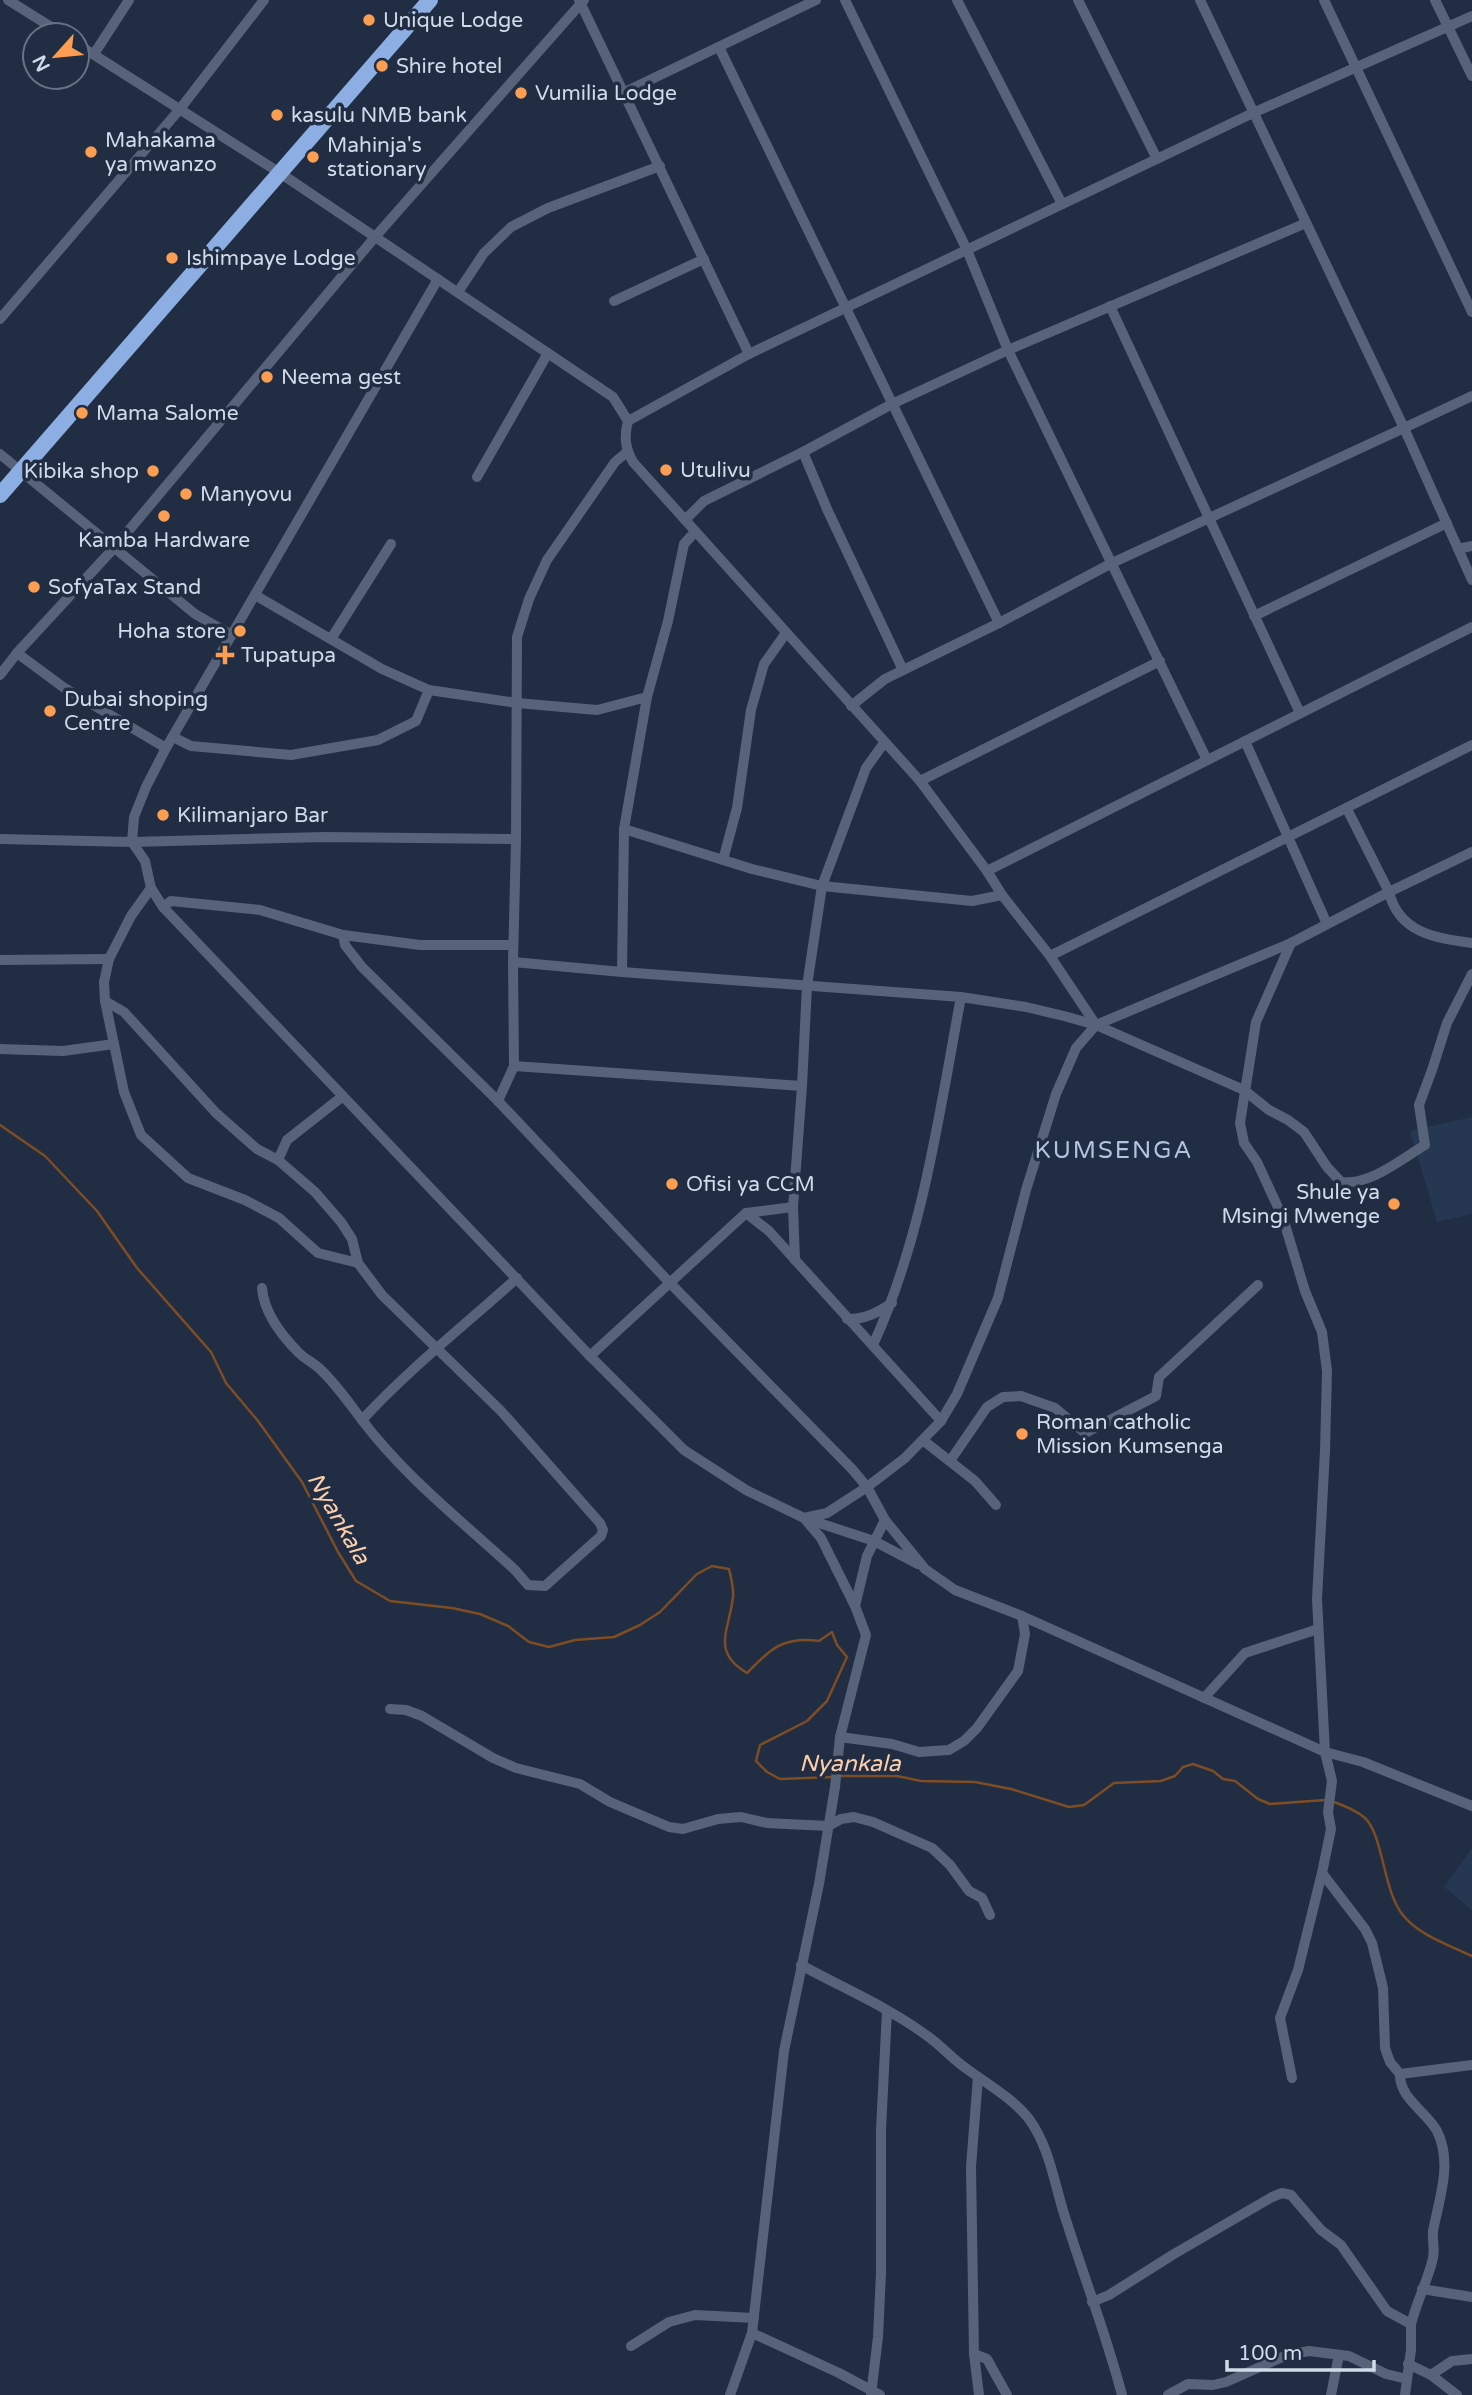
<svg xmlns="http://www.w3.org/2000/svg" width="1472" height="2395" font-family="'Varela Round',sans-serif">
<rect width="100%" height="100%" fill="#202d43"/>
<!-- built -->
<g fill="#263752">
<polygon points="1472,1117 1472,1214 1437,1222 1410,1131"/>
<polygon points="1472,1848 1472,1910 1444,1887"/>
</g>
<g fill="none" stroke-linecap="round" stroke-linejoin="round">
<!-- stream -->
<g stroke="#7e4d24" stroke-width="2.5">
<path d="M0,1125L45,1156L97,1211L137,1268L211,1352L226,1383L258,1421L302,1482L338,1552L356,1581L390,1601L452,1608L480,1614L508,1626L529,1642L549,1647L575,1640L614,1637L640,1625L660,1612L697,1574L712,1566L729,1569C731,1578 734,1588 733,1597C729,1631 711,1652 747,1673C771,1649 783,1636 819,1641L832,1632L837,1645L847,1657L827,1701L807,1721L760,1745L756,1761L767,1772L780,1779L833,1777"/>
<polyline points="839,1776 897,1776 921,1781 975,1782 1011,1789 1069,1807 1084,1805 1114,1783 1161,1781 1175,1776 1183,1767 1193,1764 1213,1771 1223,1779 1235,1781 1258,1799 1270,1804 1325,1800"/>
<path d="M1331,1801C1343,1805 1356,1810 1365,1818C1383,1835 1383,1889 1402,1914C1418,1935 1449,1945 1472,1956"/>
</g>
<!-- minor -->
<g stroke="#566379" stroke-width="10">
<polyline points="8,0 64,35"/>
<polyline points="579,0 749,354"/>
<polyline points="845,0 967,250 1008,350 1207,760"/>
<polyline points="957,0 1062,204"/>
<polyline points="1078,0 1157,159"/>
<polyline points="1200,0 1404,428 1472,396"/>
<polyline points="1324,0 1472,312"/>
<polyline points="1435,0 1472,76"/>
<path d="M77,44L280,173L613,397L628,421C624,436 625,448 633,462L920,781L987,871L1002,895L1050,956L1096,1025"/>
<polyline points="719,47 999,623"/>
<polyline points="94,54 129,0"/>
<polyline points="625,92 816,0"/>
<polyline points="438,279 166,748 146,787 134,817 132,842 145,861 151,888 163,907 590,1356 684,1450 746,1490 804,1518 821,1538 855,1606"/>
<polyline points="458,292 484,253 511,227 548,208 660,166"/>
<polyline points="614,301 704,259"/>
<polyline points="1110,306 1300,713"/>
<polyline points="0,319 180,109 264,0"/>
<polyline points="628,421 749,354 1253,113 1472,16"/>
<polyline points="803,452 827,509 903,670"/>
<polyline points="0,454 195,614 232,635"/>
<polyline points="477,477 548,353"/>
<polyline points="685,520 704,501 803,452 892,404 1008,350 1306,223"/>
<polyline points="1458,549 1472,546"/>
<polyline points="255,595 382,669 429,690 517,703 597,710 647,697"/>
<polyline points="1254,616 1447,523"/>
<polyline points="331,639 391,544"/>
<polyline points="17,653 63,687 166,748"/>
<polyline points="0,675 17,653 114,548 375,237 584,0"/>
<polyline points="851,706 885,679 999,623 1112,563 1404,428 1472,580"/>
<polyline points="173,737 191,746 291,755 378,740 416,721 429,690"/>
<polyline points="1245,741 1327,924"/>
<polyline points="920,781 1160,661"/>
<path d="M1347,809L1389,892C1399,933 1435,938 1472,943"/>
<polyline points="624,829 752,869 822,886 972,901 1002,895"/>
<polyline points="0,839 132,842 324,837 516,839"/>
<polyline points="723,860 737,808 751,710 764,664 786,633"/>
<polyline points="987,871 1472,627"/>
<polyline points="151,888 131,916 109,959 104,982 105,1001 124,1092 141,1135 188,1178 245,1200 279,1218 318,1253 358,1263"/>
<polyline points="163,907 171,901 260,910 343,935 420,945 513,945"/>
<polyline points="343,935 345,945 362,967 498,1101 669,1282 852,1469 867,1487 885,1520 925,1569 955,1590 1022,1616 1325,1752 1363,1762 1472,1806"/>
<polyline points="1291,943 1256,1022 1240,1123 1244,1143 1257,1162 1283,1218 1305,1291 1322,1332 1327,1371 1325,1451 1317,1599 1325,1752 1332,1781 1328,1812 1331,1829 1322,1873 1365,1929 1372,1943 1383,1988 1385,2048 1390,2062 1400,2074"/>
<polyline points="1050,956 1472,745"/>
<polyline points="0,960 109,959"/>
<path d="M513,962L622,972L961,997L1026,1007L1064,1016L1096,1025L1244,1090L1269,1110L1288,1120L1304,1132L1327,1167L1341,1182C1371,1185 1400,1160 1425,1145L1419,1105L1432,1070L1447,1023L1472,974"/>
<polyline points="622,972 624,829 647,697 668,621 684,544 695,532"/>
<path d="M105,1001L124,1012L216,1113L257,1149L278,1160L315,1192L341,1222L352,1239L358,1263L382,1295L501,1411L600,1523L603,1530L601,1536L545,1586L528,1585L515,1570C463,1522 405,1477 362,1420C409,1369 465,1325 517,1278"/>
<polyline points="0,1049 63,1051 114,1044"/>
<polyline points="514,1066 802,1086"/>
<polyline points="498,1101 514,1066 513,962 516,839 517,637 529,599 547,560 615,462 627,452"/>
<polyline points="278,1160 287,1140 343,1096"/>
<polyline points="746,1213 769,1231 941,1421"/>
<polyline points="795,1260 793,1207 802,1086 807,986 822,886 866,768 884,743"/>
<path d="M262,1288C264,1313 281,1335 299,1353C305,1359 314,1363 320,1369C336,1384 349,1403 362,1420"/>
<path d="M847,1319C866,1319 877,1313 892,1303"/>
<path d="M873,1345C923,1236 939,1114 961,997"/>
<polyline points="590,1356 746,1213 793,1207"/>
<polyline points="924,1441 975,1481 996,1505"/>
<polyline points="950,1461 987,1407 1003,1397 1021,1396 1055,1408 1085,1433 1156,1396 1159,1377 1258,1285"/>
<polyline points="804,1518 827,1513 867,1487 905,1458 941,1421 957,1394 998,1298 1026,1190 1056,1094 1076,1048 1096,1025 1291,943 1389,892 1472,852"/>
<polyline points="807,1519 874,1541 918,1564"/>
<polyline points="1204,1698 1245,1653 1318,1629"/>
<polyline points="390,1709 406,1710 422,1716 493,1758 516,1768 580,1784 610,1802 669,1827 683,1829 718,1819 741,1817 767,1823 828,1826 841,1819 854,1817 873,1822 932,1848 950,1865 969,1891 982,1898 990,1915"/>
<polyline points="840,1737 892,1744 919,1752 949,1750 964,1741 977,1728 1018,1671 1025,1634 1022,1616"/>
<path d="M801,1965C843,1988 888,2007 926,2035C941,2045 952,2059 967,2069C986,2083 1015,2100 1029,2119C1051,2149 1055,2189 1067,2223C1085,2280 1107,2337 1122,2395"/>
<polyline points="978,2077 971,2167 974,2354 979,2395"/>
<polyline points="1292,2078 1280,2018 1298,1970 1322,1873"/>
<polyline points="1422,2289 1472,2297"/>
<polyline points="1092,2302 1109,2295 1174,2254 1272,2197 1282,2193 1291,2195 1321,2230 1341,2245 1387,2311 1411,2324 1411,2350 1405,2395"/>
<path d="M1411,2324C1417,2301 1428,2280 1433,2258C1435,2248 1432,2240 1433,2231C1439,2199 1453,2163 1437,2131C1427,2112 1399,2098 1400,2074L1472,2065"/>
<polyline points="752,2333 839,2373 880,2395"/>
<polyline points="631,2346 669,2322 695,2315 754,2318"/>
<polyline points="974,2354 987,2359 1007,2395"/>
<polyline points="1408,2364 1431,2375 1457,2395"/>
<polyline points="1431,2375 1452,2361 1472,2359"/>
<polyline points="730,2395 752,2333 784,2051 819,1884 835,1787 840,1737 866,1635 855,1606 867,1556 885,1520"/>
<polyline points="871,2395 878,2337 881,2273 881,2129 887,2011"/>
<polyline points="1168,2395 1188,2384 1213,2385 1226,2382 1287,2355 1309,2351 1349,2356 1386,2374 1407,2379"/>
<polyline points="1331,2395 1339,2355"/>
</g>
<!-- highway -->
<polyline stroke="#8caee3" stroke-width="16" points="0,495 430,0"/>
</g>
<!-- markers -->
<g fill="#fb9e51" stroke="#202d43" stroke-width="2.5">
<circle cx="369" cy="20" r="7"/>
<circle cx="382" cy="66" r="7"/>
<circle cx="521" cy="93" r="7"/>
<circle cx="277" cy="115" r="7"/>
<circle cx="91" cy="152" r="7"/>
<circle cx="313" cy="157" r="7"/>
<circle cx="172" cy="258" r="7"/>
<circle cx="267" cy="377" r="7"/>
<circle cx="82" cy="413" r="7"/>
<circle cx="666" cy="470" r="7"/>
<circle cx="153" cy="471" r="7"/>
<circle cx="186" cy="494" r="7"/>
<circle cx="164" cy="516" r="7"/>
<circle cx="34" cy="587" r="7"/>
<circle cx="240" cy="631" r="7"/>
<path d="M221.5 644.5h7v7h7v7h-7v7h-7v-7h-7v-7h7z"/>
<circle cx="50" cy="711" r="7"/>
<circle cx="163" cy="815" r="7"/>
<circle cx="672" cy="1184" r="7"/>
<circle cx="1394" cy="1204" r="7"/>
<circle cx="1022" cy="1434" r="7"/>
</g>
<g text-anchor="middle" stroke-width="7" stroke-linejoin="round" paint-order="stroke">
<!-- poi labels -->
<g font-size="21" fill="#d1dae8" stroke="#202d43" text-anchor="start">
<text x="383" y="27">Unique Lodge</text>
<text x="396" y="73">Shire hotel</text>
<text x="535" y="100">Vumilia Lodge</text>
<text x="291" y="122">kasulu NMB bank</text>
<text x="105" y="147">Mahakama<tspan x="105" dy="24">ya mwanzo</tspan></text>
<text x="327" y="152">Mahinja's<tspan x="327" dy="24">stationary</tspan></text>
<text x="186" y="265">Ishimpaye Lodge</text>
<text x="281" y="384">Neema gest</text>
<text x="96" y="420">Mama Salome</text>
<text x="680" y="477">Utulivu</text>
<text x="139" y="478" text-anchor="end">Kibika shop</text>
<text x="200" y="501">Manyovu</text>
<text x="164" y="547" text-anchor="middle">Kamba Hardware</text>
<text x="48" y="594">SofyaTax Stand</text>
<text x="226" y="638" text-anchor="end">Hoha store</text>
<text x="241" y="662">Tupatupa</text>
<text x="64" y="706">Dubai shoping<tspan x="64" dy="24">Centre</tspan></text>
<text x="177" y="822">Kilimanjaro Bar</text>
<text x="686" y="1191">Ofisi ya CCM</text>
<text x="1380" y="1199" text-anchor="end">Shule ya<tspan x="1380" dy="24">Msingi Mwenge</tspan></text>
<text x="1036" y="1429">Roman catholic<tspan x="1036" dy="24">Mission Kumsenga</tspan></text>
</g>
<!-- water labels -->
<g font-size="23" font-style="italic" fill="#fccdab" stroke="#202d43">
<text transform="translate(339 1518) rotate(60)" y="8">Nyankala</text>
<text x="850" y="1771">Nyankala</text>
</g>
<!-- quarter labels -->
<g font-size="24" letter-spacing="2" fill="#b2c3df" stroke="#202d43">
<text x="1114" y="1158">KUMSENGA</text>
</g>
</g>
<!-- north arrow -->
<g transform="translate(56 56) rotate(243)"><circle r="33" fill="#202d43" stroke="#677285" stroke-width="2"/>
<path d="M0-5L12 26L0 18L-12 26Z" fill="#fb9e51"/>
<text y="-10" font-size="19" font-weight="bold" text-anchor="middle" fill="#d1dae8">N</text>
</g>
<!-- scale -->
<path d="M1227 2360v10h147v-10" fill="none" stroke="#d1dae8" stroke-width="3.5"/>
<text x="1238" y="2360" font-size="21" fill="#d1dae8" stroke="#202d43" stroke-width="5" paint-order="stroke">100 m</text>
</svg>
